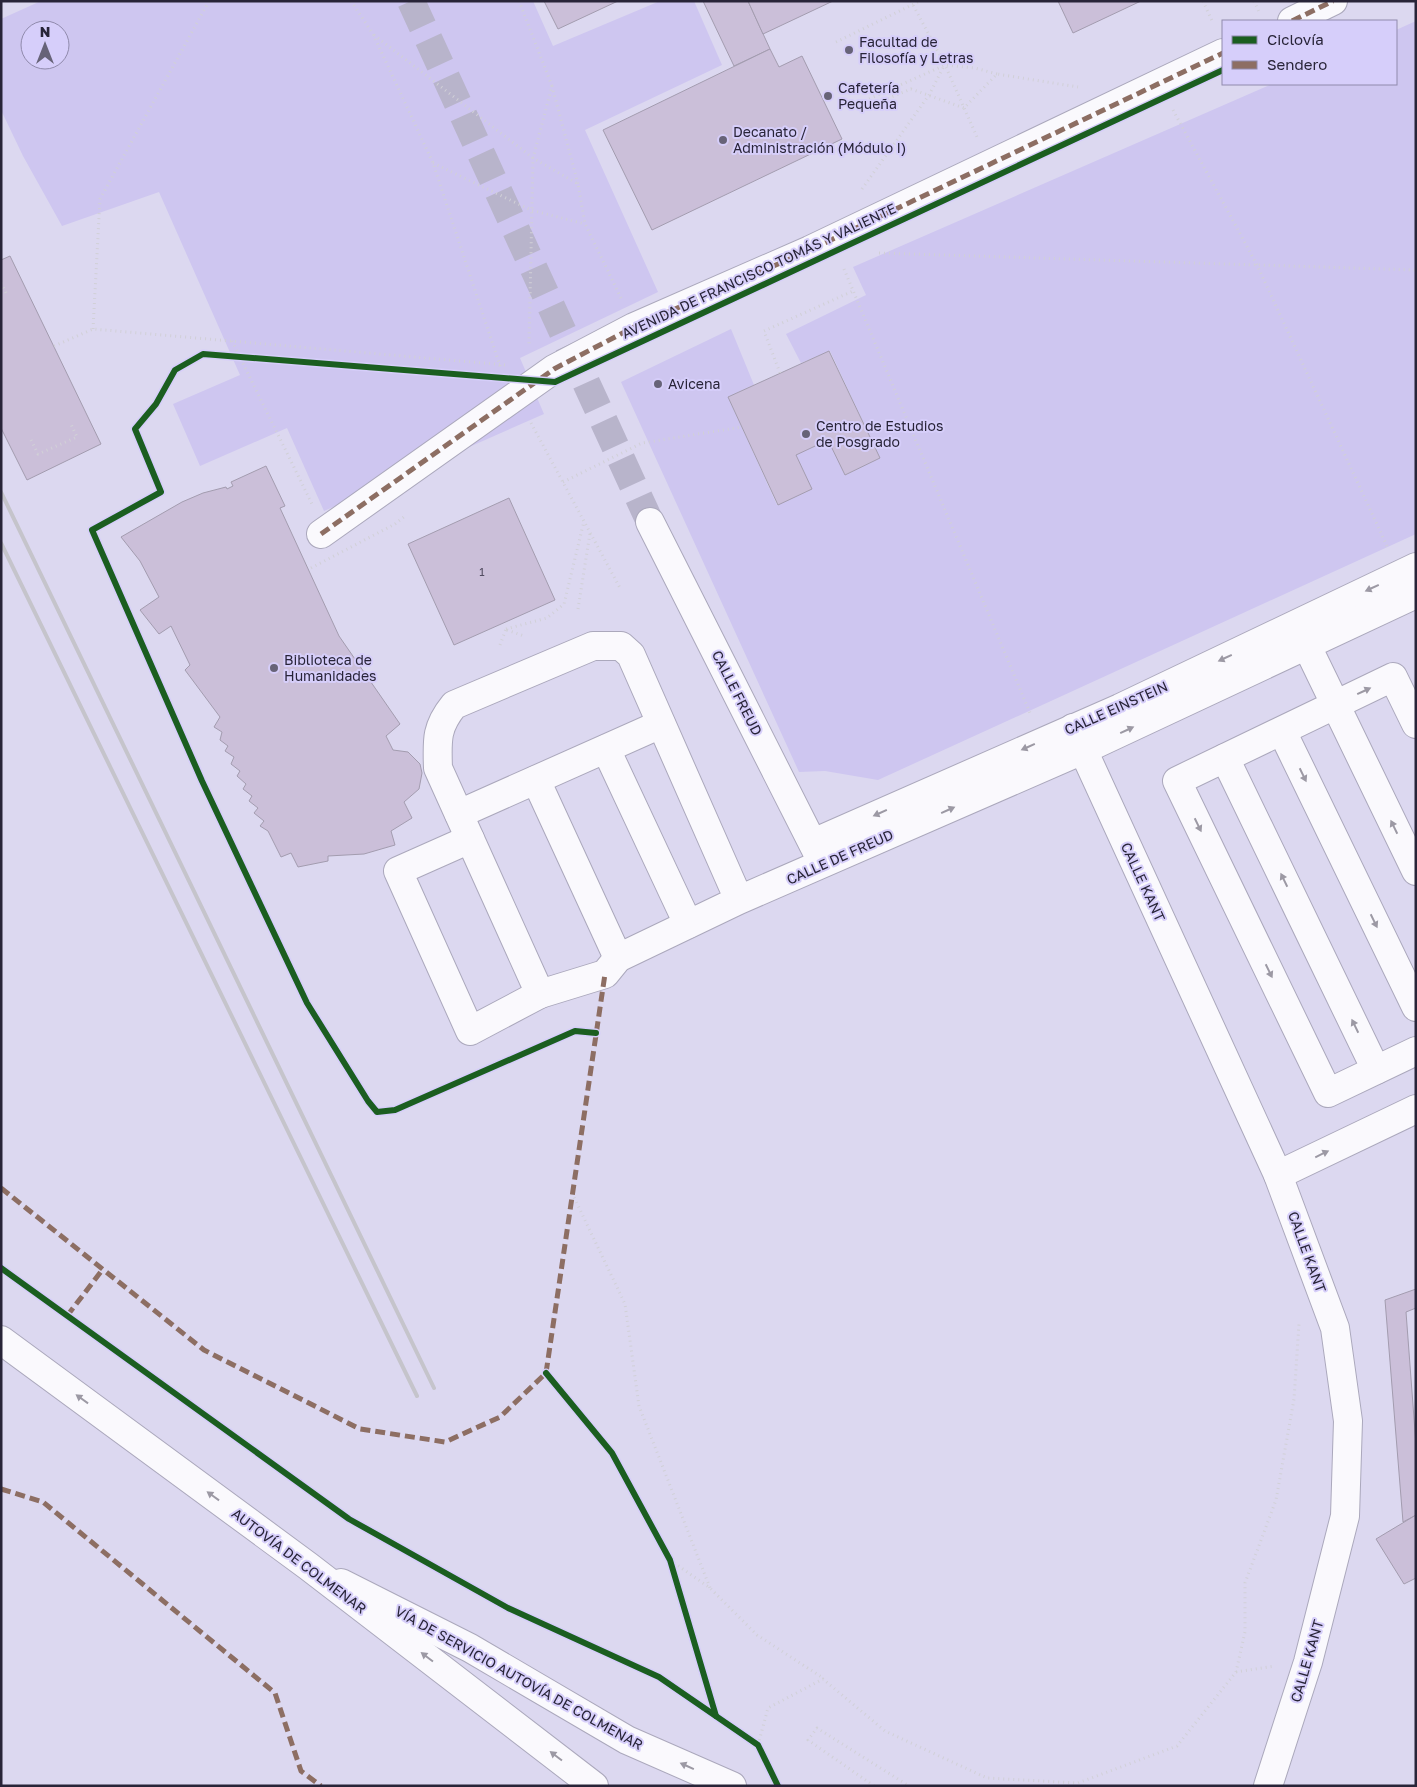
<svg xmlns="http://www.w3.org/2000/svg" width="1417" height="1787" font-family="'Golos Text',sans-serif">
<rect width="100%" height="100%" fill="#dcd8f0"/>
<!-- green -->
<g fill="#cec6f0" fill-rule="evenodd">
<path d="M41,1H533L553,46L660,1H694L722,65L585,130L658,292L520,358L544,414L324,511L287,428L200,466L173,404L240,375L159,192L62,226L23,156L1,110V19ZM30,30H60V60H30Z"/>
<polygon points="1416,21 1416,534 878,780 825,771 799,772 621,382 731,329 754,385 728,397 777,505 812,489 796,455 828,440 845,475 880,458 830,351 801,363 786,334 866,295 853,267 1272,84 1396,84 1396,30"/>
</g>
<!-- building -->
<g fill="#cbbfd9" stroke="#a39caf">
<polygon points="544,1 618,1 558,29"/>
<polygon points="703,1 748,1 770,49 734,66"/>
<polygon points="748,1 833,1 763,34"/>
<polygon points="1058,1 1141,1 1073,33"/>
<polygon points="770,49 779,67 802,56 842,139 652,230 603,130"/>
<polygon points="10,256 101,444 27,480 1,428 1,260"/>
<polygon points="829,351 880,458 845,475 828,440 796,455 812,489 778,505 728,397"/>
<polygon points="266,466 285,506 280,508 339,636 400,724 386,736 393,750 408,752 420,764 422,773 419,789 404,802 412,818 391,831 395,845 364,854 328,856 328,861 298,867 291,853 281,857 268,831 260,826 264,821 254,813 258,808 249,801 252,796 243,789 246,784 237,776 240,771 231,764 234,757 225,751 228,746 220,740 222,732 214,727 220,717 185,670 190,665 171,626 159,634 140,610 159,597 140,561 121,537 182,502 203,493 226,487 227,489 233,486 231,482"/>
<polygon points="509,498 555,600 454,645 408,544"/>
<polygon points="1416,1289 1416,1308 1406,1312 1416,1445 1416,1515 1403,1522 1385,1300"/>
<polygon points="1416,1515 1416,1578 1404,1584 1376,1539"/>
</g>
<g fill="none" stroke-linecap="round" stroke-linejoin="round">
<!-- minor-tunnel -->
<polyline stroke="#b8b4cb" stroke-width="28" stroke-dasharray="28 14" stroke-linecap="butt" points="411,1 650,522"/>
<!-- minor casing -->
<g stroke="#aba8bc" stroke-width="30">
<g id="minor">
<polyline points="1292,21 1333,1"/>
<polyline points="650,522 821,860"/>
<polyline points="321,534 554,369 634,327 810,250 1223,53"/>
<polyline points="1307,646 1416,871"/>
<polyline points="1416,724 1393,677 1177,781 1328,1093 1416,1051"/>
<polyline points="1073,728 1278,1175 1335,1328 1348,1421 1345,1516 1308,1662 1268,1786"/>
<polyline points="1282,731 1416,1007"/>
<polyline points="606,749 688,924"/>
<polyline points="1225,758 1376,1070"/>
<polyline points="536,780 618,958"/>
<polyline points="459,814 661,724"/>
<polyline points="470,839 398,871 470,1031 540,994"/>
<polyline points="813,843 1120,708 1416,567"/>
<path d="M739,900L631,655L621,646H593L454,705C436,727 437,740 438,768L540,994L605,974L618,958L739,900L1083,750L1416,594"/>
<polyline points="1278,1175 1416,1109"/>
<polyline points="341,1583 470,1648 627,1740 732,1786"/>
</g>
</g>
<!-- highway casing -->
<g stroke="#aba8bc" stroke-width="30">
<polyline id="highway" points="1,1340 308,1566 594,1786"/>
</g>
<!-- path -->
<g stroke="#d1d0d7" stroke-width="3" stroke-dasharray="1 4" stroke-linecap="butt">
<polyline points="351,1 373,34 433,163 501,369"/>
<polyline points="519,1 552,86 533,158 529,347"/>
<polyline points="911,1 945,65 977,137"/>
<polyline points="1203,1 1213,23"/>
<polyline points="1254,1 1260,14"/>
<polyline points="374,35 533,158 578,184 585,224 621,298"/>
<polyline points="836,42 920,1"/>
<polyline points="997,74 975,68 945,65 869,99 872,105 911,89 964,108 997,74 1078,87"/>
<polyline points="552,86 578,184"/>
<polyline points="1173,110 1257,265 1387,546"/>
<polyline points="433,163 531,210 585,224"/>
<polyline points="862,189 929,95 944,66"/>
<polyline points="879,253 1416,270"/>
<polyline points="844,269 1030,713"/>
<polyline points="1,283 6,293"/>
<polyline points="93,329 100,199 209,1"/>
<polyline points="232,341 312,504"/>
<polyline points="54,346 93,329 506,365"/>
<polyline points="780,373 764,331 853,291"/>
<polyline points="531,423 620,588"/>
<polyline points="31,440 38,454 77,437 70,422"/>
<polyline points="563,482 642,443 742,427"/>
<polyline points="395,524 405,516"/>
<polyline points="578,609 590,533"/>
<polyline points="506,629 547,618 564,604 584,521"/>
<polyline points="507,630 524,636"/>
<polyline points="500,645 506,629"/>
<polyline points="572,1193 625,1304 639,1406 710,1588"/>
<polyline points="670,1560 710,1588 757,1635 823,1678"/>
<polyline points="1236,1672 1275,1666"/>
<polyline points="758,1745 768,1708 823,1679 885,1731 987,1778 1078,1783 1177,1746 1236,1672 1245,1632 1245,1583 1276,1500 1294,1399 1299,1324"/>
<polyline points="874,1786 808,1740 817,1728 909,1786"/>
</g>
<!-- minor -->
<use href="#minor" stroke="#faf9fd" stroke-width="28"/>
<!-- highway -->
<use href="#highway" stroke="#faf9fd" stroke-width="28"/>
<!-- rail -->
<g stroke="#c5c4cb" stroke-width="4">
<polyline points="1,492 434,1388"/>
<polyline points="1,543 417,1396"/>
</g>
<!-- path-bridge -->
<polyline stroke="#d1d0d7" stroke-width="3" stroke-dasharray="1 4" stroke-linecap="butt" points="311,568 395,524"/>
<!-- quiet -->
<g stroke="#8d6e63" stroke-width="5" stroke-dasharray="10 5" stroke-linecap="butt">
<polyline points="1292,21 1333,1"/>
<polyline points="321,534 554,369 634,327 810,250 1223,53"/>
<polyline points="1,1188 204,1350 360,1429 445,1442 500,1417 546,1373 605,974"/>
<polyline points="67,1316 103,1269"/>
<polyline points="1,1489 43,1502 275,1693 301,1771 321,1786"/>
</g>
<!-- cycleway casing -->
<g stroke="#d6cefa" stroke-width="9">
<g id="cycleway">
<polyline points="596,1033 575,1031 395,1110 377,1112 368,1101 307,1003 202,781 92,530 161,492 135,429 156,404 175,370 203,354 555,382 1223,70"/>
<polyline points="1,1268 349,1519 508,1608 659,1677 758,1745 778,1786"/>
<polyline points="546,1373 612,1453 670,1560 716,1716"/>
</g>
</g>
<!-- cycleway -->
<use href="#cycleway" stroke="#1b5e20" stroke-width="6"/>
</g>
<!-- one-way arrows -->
<defs><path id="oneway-solid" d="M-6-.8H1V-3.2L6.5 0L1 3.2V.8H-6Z" transform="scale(1.25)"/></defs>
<g fill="#9c99a4">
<use href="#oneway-solid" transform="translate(1372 588) rotate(155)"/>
<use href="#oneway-solid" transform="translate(1225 658) rotate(155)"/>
<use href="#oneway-solid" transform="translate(1364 691) rotate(-25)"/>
<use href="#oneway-solid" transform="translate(1127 730) rotate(-25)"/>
<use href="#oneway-solid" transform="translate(1028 747) rotate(156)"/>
<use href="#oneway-solid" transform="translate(1303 775) rotate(64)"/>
<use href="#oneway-solid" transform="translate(948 810) rotate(-24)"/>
<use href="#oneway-solid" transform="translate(880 813) rotate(156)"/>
<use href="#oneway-solid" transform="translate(1198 825) rotate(64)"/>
<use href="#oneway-solid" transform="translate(1394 827) rotate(-116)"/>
<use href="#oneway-solid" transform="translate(1284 880) rotate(-116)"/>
<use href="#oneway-solid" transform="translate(1374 921) rotate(64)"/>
<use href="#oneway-solid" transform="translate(1269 971) rotate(64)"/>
<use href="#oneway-solid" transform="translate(1355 1026) rotate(-116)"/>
<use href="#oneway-solid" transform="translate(1322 1154) rotate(-26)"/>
<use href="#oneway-solid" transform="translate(82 1399) rotate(-144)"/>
<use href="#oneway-solid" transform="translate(213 1496) rotate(-144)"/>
<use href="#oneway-solid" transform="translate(427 1657) rotate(-143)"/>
<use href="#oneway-solid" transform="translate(556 1756) rotate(-143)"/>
<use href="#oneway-solid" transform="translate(687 1766) rotate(-156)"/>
</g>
<!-- markers -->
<g fill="#676378" stroke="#d6cefa" stroke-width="2">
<circle cx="849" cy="50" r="5"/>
<circle cx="828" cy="96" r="5"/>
<circle cx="723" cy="140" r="5"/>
<circle cx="658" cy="384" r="5"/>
<circle cx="806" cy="434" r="5"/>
<circle cx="274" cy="668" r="5"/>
</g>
<g text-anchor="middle" stroke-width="4" stroke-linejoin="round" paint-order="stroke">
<!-- number labels -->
<g font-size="11" fill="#524c61">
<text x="482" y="576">1</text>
</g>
<!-- poi labels -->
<g font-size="14" fill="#282438" stroke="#d6cefa" text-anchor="start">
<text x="859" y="47">Facultad de<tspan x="859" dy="16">Filosofía y Letras</tspan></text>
<text x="838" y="93">Cafetería<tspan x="838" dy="16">Pequeña</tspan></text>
<text x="733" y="137">Decanato /<tspan x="733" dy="16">Administración (Módulo I)</tspan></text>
<text x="668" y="389">Avicena</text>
<text x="816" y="431">Centro de Estudios<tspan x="816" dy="16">de Posgrado</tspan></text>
<text x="284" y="665">Biblioteca de<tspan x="284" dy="16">Humanidades</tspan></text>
</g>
<!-- street labels -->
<g font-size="14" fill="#282438" stroke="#d6cefa">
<text transform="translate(759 271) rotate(-25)" y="5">AVENIDA DE FRANCISCO TOMÁS Y VALIENTE</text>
<text transform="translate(737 693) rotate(63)" y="5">CALLE FREUD</text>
<text transform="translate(1116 708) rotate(-24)" y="5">CALLE EINSTEIN</text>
<text transform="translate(840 857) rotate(-24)" y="5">CALLE DE FREUD</text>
<text transform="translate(1143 882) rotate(65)" y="5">CALLE KANT</text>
<text transform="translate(1307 1252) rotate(70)" y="5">CALLE KANT</text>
<text transform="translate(299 1561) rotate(37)" y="5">AUTOVÍA DE COLMENAR</text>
<text transform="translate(1307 1661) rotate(-74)" y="5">CALLE KANT</text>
<text transform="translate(519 1678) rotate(29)" y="5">VÍA DE SERVICIO AUTOVÍA DE COLMENAR</text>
</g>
</g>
<!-- border -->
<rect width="1417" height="1787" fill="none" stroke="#282438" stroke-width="5"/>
<!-- legend -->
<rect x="1222" y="20" width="175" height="65" fill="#d6cefa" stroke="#908aac"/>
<rect x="1232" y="36" width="25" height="8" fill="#1b5e20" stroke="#908aac"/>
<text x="1267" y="45" font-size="15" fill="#282438">Ciclovía</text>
<rect x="1232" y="61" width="25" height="8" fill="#8d6e63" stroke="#908aac"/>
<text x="1267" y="70" font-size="15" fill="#282438">Sendero</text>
<!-- north arrow -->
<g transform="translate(45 45)"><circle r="24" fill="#d6cefa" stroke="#908aac"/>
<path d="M0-4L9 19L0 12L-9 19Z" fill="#676378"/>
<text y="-8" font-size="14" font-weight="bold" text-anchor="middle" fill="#282438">N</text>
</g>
</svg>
